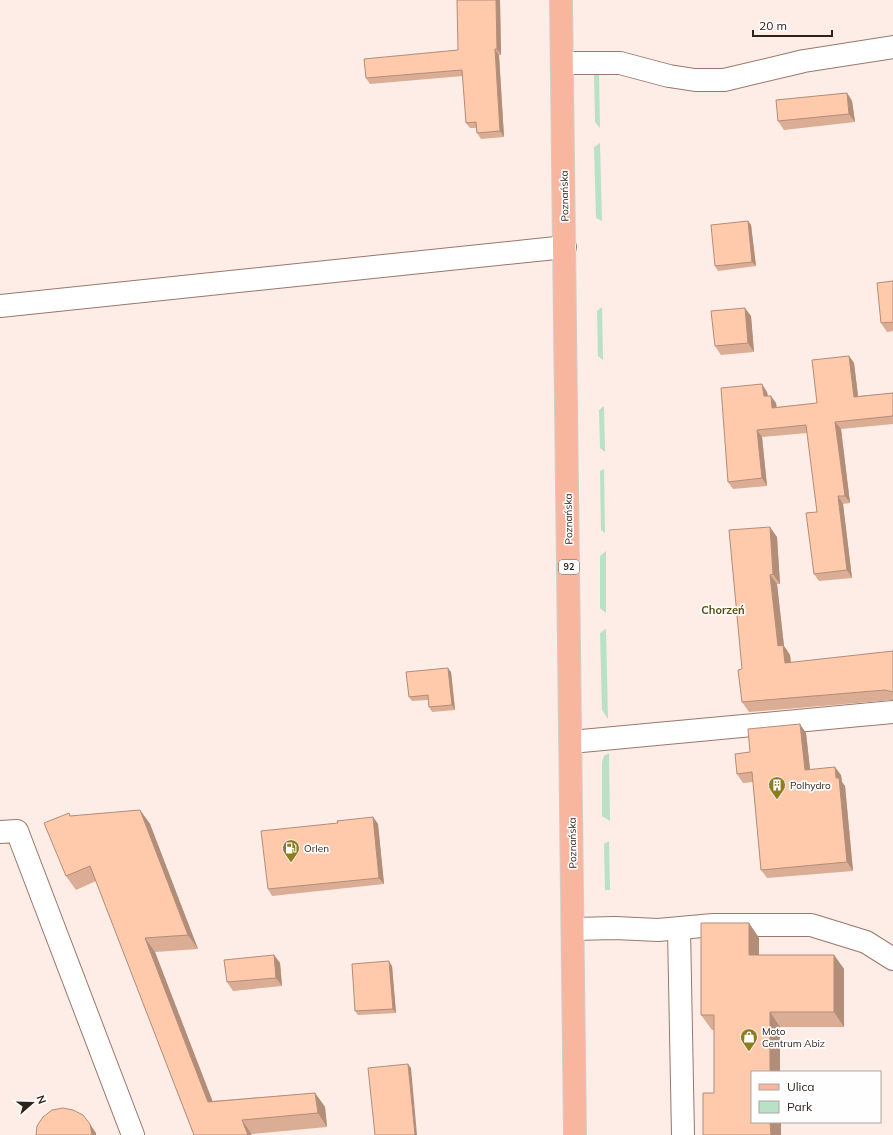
<svg xmlns="http://www.w3.org/2000/svg" width="893" height="1135" font-family="Mulish,sans-serif">
<rect width="100%" height="100%" fill="#fdede6"/>
<!-- green -->
<g fill="#b9e1c6">
<polygon points="599,71 600,128 595,122 594,75"/>
<polygon points="600,143 602,221 596,218 594,147"/>
<polygon points="602,307 603,360 598,356 597,311"/>
<polygon points="604,406 605,452 600,448 599,410"/>
<polygon points="604,469 605,533 601,530 600,471"/>
<polygon points="606,551 606,613 600,608 600,556"/>
<polygon points="606,629 608,719 602,710 600,633"/>
<polygon points="609,753 610,821 602,816 602,762 604,756"/>
<polygon points="609,841 610,890 605,890 604,844"/>
</g>
<g fill="none" stroke-linecap="round" stroke-linejoin="round">
<!-- minor casing -->
<g stroke="#9a7769" stroke-width="24">
<g id="minor">
<polyline points="562,63 620,63 669,76 695,80 724,80 804,61 893,47"/>
<polyline points="0,306 565,247"/>
<polyline points="571,742 893,712"/>
<polyline points="0,832 17,831 133,1135"/>
<polyline points="573,929 615,928 658,930 713,925 811,925 866,942 893,959"/>
<polyline points="679,929 683,1135"/>
</g>
</g>
<!-- major casing -->
<g stroke="#d1cecd" stroke-width="24">
<polyline id="major" points="561,0 575,1135"/>
</g>
<!-- minor -->
<use href="#minor" stroke="#fff" stroke-width="22"/>
<!-- major -->
<use href="#major" stroke="#f7b69d" stroke-width="22"/>
</g>
<!-- wall -->
<g fill="#dbad94">
<polygon points="500,0 501,55 499,55 504,137 481,139 477,133 476,128 470,128 466,123 463,76 370,84 366,78 458,50"/>
<polygon points="847,93 852,101 855,122 784,130 778,121"/>
<polygon points="748,221 751,225 756,266 718,271 715,266"/>
<polygon points="893,281 893,331 887,332 881,323"/>
<polygon points="751,316 754,352 721,355 715,346"/>
<polygon points="849,356 854,363 858,396 893,393 893,424 841,429 850,503 843,504 852,578 819,581 814,574 817,512 807,433 762,437 767,486 733,489 728,482 767,392 768,396 776,403 777,407 817,403"/>
<polygon points="777,537 780,584 777,584 784,646 790,655 791,663 893,651 893,700 749,712 742,702 742,669"/>
<polygon points="451,672 455,710 432,712 429,707 428,700 412,701 409,697"/>
<polygon points="806,733 810,769 841,775 842,782 845,786 853,871 767,878 761,870 753,782 743,783 737,774 750,752"/>
<polygon points="140,810 150,824 198,949 155,952 212,1101 315,1093 325,1107 327,1127 252,1134 194,1135 96,881 76,890 66,876 69,813 71,816"/>
<polygon points="373,817 378,824 384,884 272,896 268,889 338,823"/>
<polygon points="701,923 749,923 759,938 759,955 834,955 844,969 844,1027 780,1027 780,1072 752,1072 752,1122 781,1122 781,1135 703,1135 703,1093 714,1093 714,1030 712,1030 701,1015"/>
<polygon points="274,955 280,963 282,986 233,991 227,982"/>
<polygon points="392,966 396,1013 358,1015 355,1011"/>
</g>
<!-- shaded-wall -->
<g fill="#b28d78">
<polygon points="496,0 500,0 501,55 497,49"/>
<polygon points="495,49 499,55 504,137 500,131"/>
<polygon points="847,93 852,101 855,122 849,114"/>
<polygon points="748,221 751,225 756,266 752,262"/>
<polygon points="745,308 751,316 754,352 748,343"/>
<polygon points="849,356 854,363 859,404 854,397"/>
<polygon points="762,384 767,392 769,404 764,396"/>
<polygon points="771,396 776,403 777,415 772,408"/>
<polygon points="835,422 841,429 850,503 845,496"/>
<polygon points="757,430 762,437 767,486 762,478"/>
<polygon points="838,496 843,504 852,578 847,570"/>
<polygon points="770,527 777,537 780,584 773,574"/>
<polygon points="770,575 777,584 784,646 790,655 792,673 785,663 778,646"/>
<polygon points="448,668 451,672 455,710 452,705"/>
<polygon points="800,724 806,733 811,778 805,770"/>
<polygon points="835,767 841,775 842,782 845,786 853,871 847,862"/>
<polygon points="140,810 150,824 198,949 188,935"/>
<polygon points="373,817 378,824 384,884 379,878"/>
<polygon points="749,923 759,938 759,970 749,955"/>
<polygon points="145,938 155,952 218,1115 208,1102"/>
<polygon points="274,955 280,963 282,986 276,978"/>
<polygon points="834,955 844,969 844,1027 834,1012"/>
<polygon points="389,961 392,966 396,1013 393,1009"/>
<polygon points="770,1012 780,1027 780,1072 770,1072"/>
<polygon points="408,1064 411,1068 417,1135 415,1135"/>
<polygon points="315,1093 325,1107 327,1127 318,1113"/>
<polygon points="242,1120 252,1135 248,1135"/>
<polygon points="770,1122 781,1122 781,1135 771,1135"/>
<polygon points="90,1124 96,1133 96,1135 92,1135"/>
</g>
<!-- building -->
<g fill="#ffc9ac" stroke="#b28d78">
<polygon points="457,0 496,0 497,49 495,49 500,131 477,133 476,122 466,123 462,70 366,78 364,59 458,50"/>
<polygon points="847,93 849,114 778,121 776,100"/>
<polygon points="748,221 752,262 715,266 711,225"/>
<polygon points="893,281 893,322 881,323 877,283"/>
<polygon points="745,308 748,343 715,346 711,311"/>
<polygon points="849,356 854,397 893,393 893,416 835,422 845,496 838,496 847,570 814,574 806,513 817,512 806,425 757,430 762,478 728,482 721,388 762,384 764,396 771,396 772,408 817,403 812,360"/>
<polygon points="770,527 773,574 770,575 778,646 783,645 785,663 893,651 893,692 885,690 742,702 738,670 742,669 729,530"/>
<polygon points="448,668 452,705 429,707 428,695 409,697 406,672"/>
<polygon points="800,724 805,770 835,767 836,778 839,778 847,862 761,870 752,772 737,774 735,754 750,752 748,729"/>
<polygon points="140,810 188,935 145,938 208,1102 315,1093 318,1113 242,1120 248,1135 194,1135 90,866 66,876 44,823 69,813 70,816"/>
<polygon points="373,817 379,878 268,889 261,831 338,823 337,821"/>
<polygon points="701,923 749,923 749,955 834,955 834,1012 770,1012 770,1072 752,1072 752,1122 770,1122 771,1135 703,1135 703,1093 714,1093 714,1015 701,1015"/>
<polygon points="274,955 276,978 227,982 224,960"/>
<polygon points="389,961 393,1009 355,1011 352,964"/>
<polygon points="408,1064 415,1135 375,1135 368,1068"/>
<polygon points="63,1108 73,1110 83,1115 90,1124 92,1135 36,1135 37,1126 43,1117 52,1110"/>
</g>
<!-- icons -->
<defs>
<g id="building-pin" transform="scale(0.9)"><path d="M0 17L-7.5 6A9.5 9.5 0 1 1 7.5 6Z" fill="#8d7c22" stroke="#fefefe"/><path d="M-4-6H4V6H1V3H-1V6H-4ZM-2.5-4.3h1.7v1.8h-1.7ZM.8-4.3h1.7v1.8H.8ZM-2.5-1h1.7V.8h-1.7ZM.8-1h1.7V.8H.8Z" fill="#fff"/></g>
<g id="fuel-pin" transform="scale(0.9)"><path d="M0 17L-7.5 6A9.5 9.5 0 1 1 7.5 6Z" fill="#8d7c22" stroke="#fefefe"/><path d="M-5.5-6h7V0h2V4h1.3V-2.5L3-4.5l.8-.8L6-3V5H2.5V1h-1V6h-7ZM-4.2-4.7v3.2H.2V-4.7Z" fill="#fff"/></g>
<g id="shop-pin" transform="scale(0.9)"><path d="M0 17L-7.5 6A9.5 9.5 0 1 1 7.5 6Z" fill="#8d7c22" stroke="#fefefe"/><path d="M-5-2.5h2.3a2.7 3.5 0 0 1 5.4 0H5L5.5 6h-11ZM-1.5-2.5h3a1.5 2.3 0 0 0-3 0Z" fill="#fff"/></g>
</defs>
<g fill-rule="evenodd">
<use href="#building-pin" x="777" y="785"/>
<use href="#fuel-pin" x="291" y="848"/>
<use href="#shop-pin" x="749" y="1037"/>
</g>
<g text-anchor="middle" stroke-width="3.5" stroke-linejoin="round" paint-order="stroke">
<!-- shield labels -->
<rect fill="#fefefe" stroke="#6d635f" stroke-width="1" x="559" y="560" width="20" height="14" rx="3"/>
<g font-size="9" font-weight="bold" fill="#2f211b">
<text x="569" y="570">92</text>
</g>
<!-- street labels -->
<g font-size="10" fill="#2f211b" stroke="#fefefe">
<text transform="translate(564 196) rotate(-91)" y="4">Poznańska</text>
<text transform="translate(568 519) rotate(-91)" y="4">Poznańska</text>
<text transform="translate(572 843) rotate(-91)" y="4">Poznańska</text>
</g>
<!-- poi labels -->
<g font-size="10" fill="#2f211b" stroke="#fefefe" text-anchor="start">
<text x="790" y="789">Polhydro</text>
<text x="304" y="852">Orlen</text>
<text x="762" y="1035">Moto<tspan x="762" dy="12">Centrum Abiz</tspan></text>
</g>
<!-- neighbourhood labels -->
<g font-size="11" font-weight="bold" fill="#584d0d" stroke="#fefefe">
<text x="723" y="614">Chorzeń</text>
</g>
</g>
<!-- legend -->
<rect x="751" y="1071" width="130" height="52" fill="#fefefe" stroke="#aba6a3"/>
<rect x="759" y="1084" width="20" height="6" fill="#f7b69d" stroke="#aba6a3"/>
<text x="787" y="1091" font-size="12" fill="#2f211b">Ulica</text>
<rect x="759" y="1101" width="20" height="12" fill="#b9e1c6" stroke="#aba6a3"/>
<text x="787" y="1111" font-size="12" fill="#2f211b">Park</text>
<!-- north arrow -->
<g transform="translate(32 1103) rotate(70)" stroke="#fefefe" stroke-width="3" paint-order="stroke">
<path d="M0-3L7 15L0 10L-7 15Z" fill="#2f211b"/>
<text y="-6" font-size="11" font-weight="bold" text-anchor="middle" fill="#2f211b">N</text>
</g>
<!-- scale -->
<path d="M753 30v6h79v-6" fill="none" stroke="#2f211b" stroke-width="2"/>
<text x="759" y="30" font-size="12" fill="#2f211b" stroke="#fefefe" stroke-width="3" paint-order="stroke">20 m</text>
</svg>
